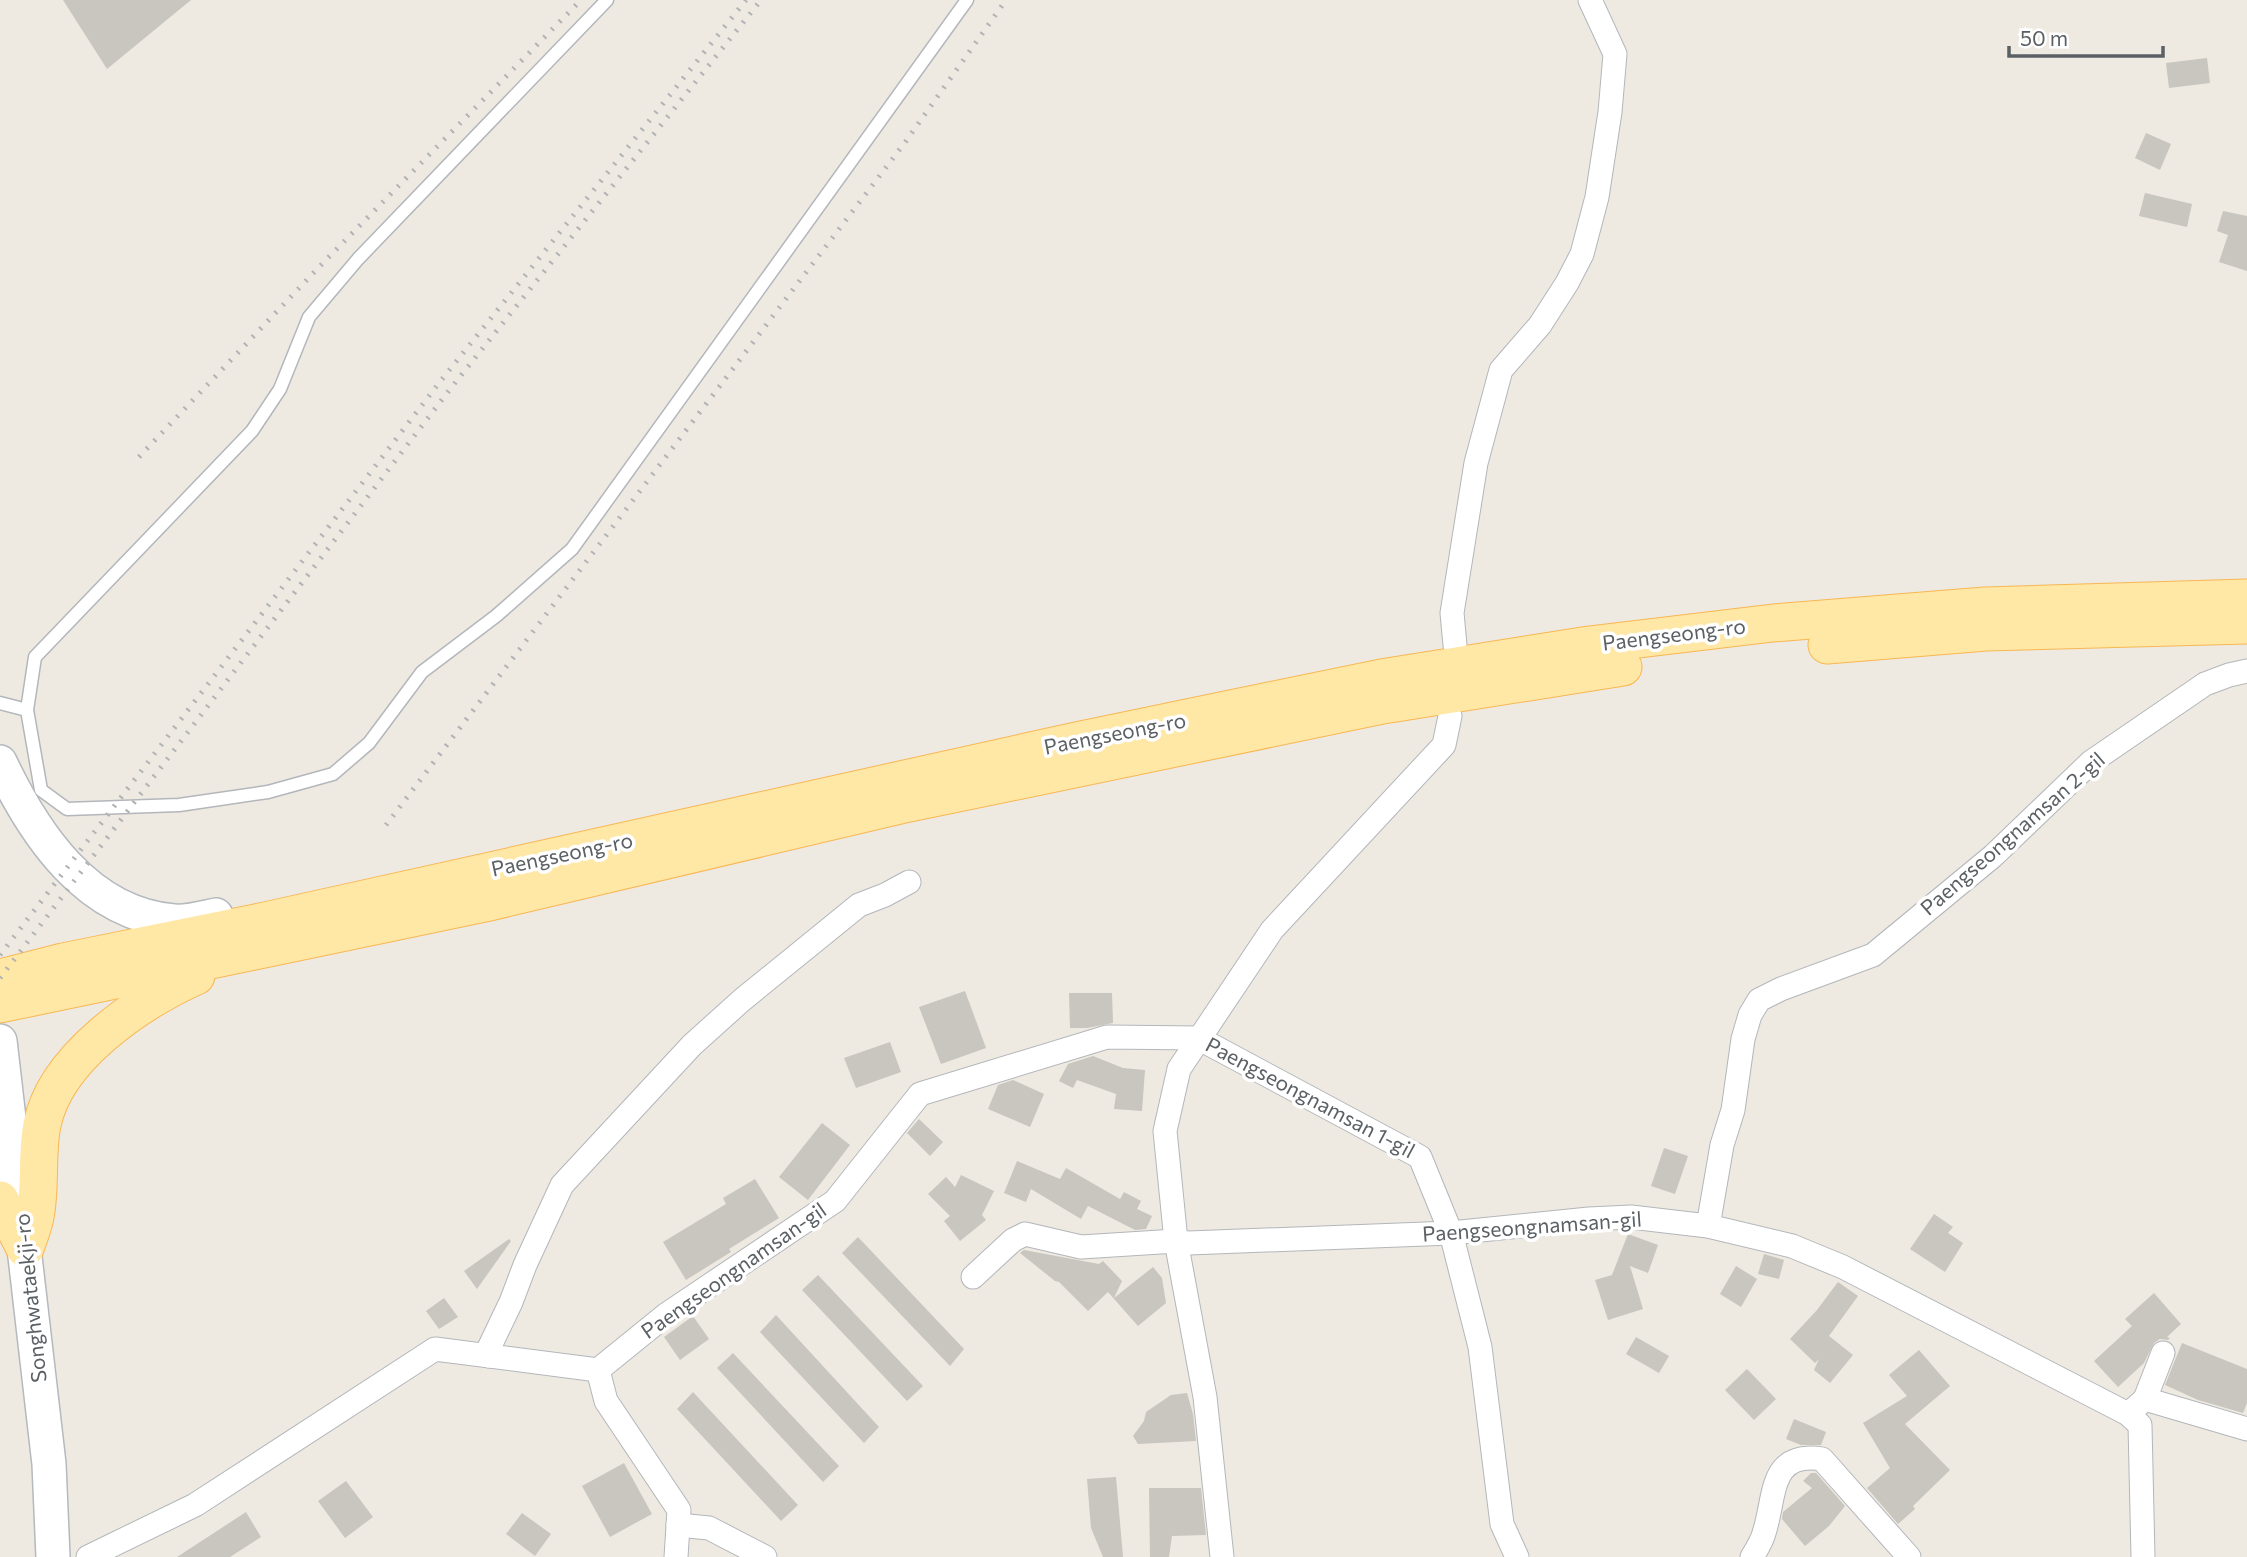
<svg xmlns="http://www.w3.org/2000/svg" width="2247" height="1557" font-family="Commissioner,sans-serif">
<rect width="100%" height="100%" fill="#eeeae2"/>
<!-- building -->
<g fill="#c9c5bf">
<polygon points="63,0 191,0 107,69"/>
<polygon points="2207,58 2210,83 2169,88 2166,63"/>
<polygon points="2146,133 2171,144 2160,170 2135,158"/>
<polygon points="2145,193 2192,204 2187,227 2139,216"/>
<polygon points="2223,211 2247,216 2247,271 2219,262 2228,235 2217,231"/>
<polygon points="965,991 986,1048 941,1064 919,1007"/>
<polygon points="1069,993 1112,993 1113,1023 1087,1028 1070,1028"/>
<polygon points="890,1042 901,1072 856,1088 844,1058"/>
<polygon points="1093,1056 1123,1068 1145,1070 1142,1111 1114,1109 1116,1094 1077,1080 1073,1088 1059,1081 1068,1064"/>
<polygon points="1013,1080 1044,1094 1030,1127 988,1109 998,1085"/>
<polygon points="919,1119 943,1142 930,1156 907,1133"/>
<polygon points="822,1123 850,1145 808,1200 779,1177"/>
<polygon points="1664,1148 1688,1156 1675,1194 1651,1186"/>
<polygon points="1017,1161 1060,1179 1066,1168 1120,1199 1124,1192 1141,1201 1137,1209 1152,1216 1146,1229 1135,1230 1088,1206 1081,1219 1031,1189 1026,1202 1004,1193"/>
<polygon points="961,1175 994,1191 982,1215 986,1220 960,1241 944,1221 950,1216 928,1194 946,1177 955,1187"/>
<polygon points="755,1179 779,1218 729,1249 731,1252 686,1280 663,1242 726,1204 723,1198"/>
<polygon points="1934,1214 1953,1227 1948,1233 1963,1243 1945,1272 1910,1249"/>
<polygon points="1628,1234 1658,1245 1648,1273 1630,1266 1643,1309 1608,1320 1595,1280 1612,1275"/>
<polygon points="858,1237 964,1349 950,1366 842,1253"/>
<polygon points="509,1239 511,1241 477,1289 464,1271"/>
<polygon points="1024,1250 1099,1264 1103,1261 1122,1281 1114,1298 1153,1267 1162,1278 1166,1303 1138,1326 1108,1292 1088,1311 1059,1282 1055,1281 1020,1253"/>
<polygon points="1764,1254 1784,1260 1779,1279 1758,1274"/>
<polygon points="1736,1266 1757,1279 1741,1307 1720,1294"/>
<polygon points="818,1275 923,1386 907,1401 802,1290"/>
<polygon points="1838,1282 1858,1296 1829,1336 1853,1355 1830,1383 1814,1370 1819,1359 1815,1363 1790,1339 1817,1310"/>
<polygon points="2154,1293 2181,1324 2167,1337 2170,1338 2168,1340 2160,1339 2154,1343 2144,1363 2118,1387 2094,1361 2132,1326 2125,1319"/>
<polygon points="444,1298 458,1317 439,1329 426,1311"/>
<polygon points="776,1315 879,1427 864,1443 760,1332"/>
<polygon points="693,1316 709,1339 680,1360 664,1337"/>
<polygon points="1636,1337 1669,1356 1659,1373 1626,1354"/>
<polygon points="2182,1343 2247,1369 2247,1403 2243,1413 2198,1400 2165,1385"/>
<polygon points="1919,1350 1950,1386 1905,1424 1950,1470 1913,1506 1915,1509 1898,1524 1867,1488 1890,1468 1863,1423 1907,1396 1889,1375"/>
<polygon points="733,1353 839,1466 823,1482 717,1368"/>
<polygon points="1747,1369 1776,1399 1754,1420 1725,1390"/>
<polygon points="693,1392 798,1505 781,1521 677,1409"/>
<polygon points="1187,1393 1193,1414 1196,1441 1138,1444 1133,1436 1144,1421 1146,1412 1171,1395"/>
<polygon points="1794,1419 1826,1432 1821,1445 1801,1445 1786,1439"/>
<polygon points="624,1463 652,1514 610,1537 582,1486"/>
<polygon points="1811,1473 1816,1473 1845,1506 1829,1526 1805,1546 1782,1519 1783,1512 1812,1488 1803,1481"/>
<polygon points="1116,1477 1123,1557 1103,1557 1091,1528 1087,1479"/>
<polygon points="346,1481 373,1517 345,1538 318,1501"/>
<polygon points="1149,1488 1201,1488 1206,1535 1172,1536 1169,1557 1150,1557"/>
<polygon points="246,1512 261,1537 230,1557 177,1557"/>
<polygon points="522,1513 551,1534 535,1556 506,1534"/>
</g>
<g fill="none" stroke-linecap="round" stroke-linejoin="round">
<!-- lane casing -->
<g stroke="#b3b6ba" stroke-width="15">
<g id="lane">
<polyline points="607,0 358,259 309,317 280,389 252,431 35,657 27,710 41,790 67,809 179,805 268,792 333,774 369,743 422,672 496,616 572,549 967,0"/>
<polyline points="0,703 27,710"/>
</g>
</g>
<!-- street casing -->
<g stroke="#b3b6ba" stroke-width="25">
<g id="street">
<polyline points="1455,645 1452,613 1476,463 1501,370 1540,325 1567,283 1582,254 1597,197 1610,112 1615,54 1590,0"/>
<polyline points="1708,1226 1722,1145 1733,1110 1743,1039 1750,1015 1759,1000 1781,989 1873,955 1993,856 2091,762 2205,684 2229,675 2247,671"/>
<polyline points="973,1277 1013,1240 1025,1234 1081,1247 1176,1241 1189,1243 1451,1233 1589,1219 1631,1217 1708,1226 1792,1246 1843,1267 2128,1414 2140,1425 2143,1557"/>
<polyline points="489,1356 489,1348 511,1302 525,1265 562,1185 692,1045 742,1000 859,905 885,895 909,882"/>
<polyline points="598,1370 606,1401 679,1510 676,1557"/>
<polyline points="2145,1399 2163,1353"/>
<polyline points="2128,1414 2145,1399 2247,1429"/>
<polyline points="678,1525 709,1528 765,1557"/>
<polyline points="88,1557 195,1505 435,1349 598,1370 667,1314 835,1201 920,1094 1107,1037 1198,1038 1420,1157 1451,1233 1480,1347 1502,1524 1517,1557"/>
<polyline points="1222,1557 1205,1397 1176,1241 1165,1131 1179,1069 1272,930 1444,745 1450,716"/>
<path d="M1752,1557C1757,1549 1762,1541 1764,1533C1776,1497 1768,1451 1822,1459L1909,1557"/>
</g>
</g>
<!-- secondary casing -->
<g stroke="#b4b9be" stroke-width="36">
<g id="secondary">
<path d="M0,762C34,834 87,914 174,921C188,922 202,918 216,915"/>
<polyline points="0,1041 49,1464 53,1557"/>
</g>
</g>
<!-- primary casing -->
<g stroke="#f8b752" stroke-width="39">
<g id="primary">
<polyline points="1827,645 1986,632 2247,625"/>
<polyline points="0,978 63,962 265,921 1076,741 1381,678 1589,645 1773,623 1985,606 2247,598"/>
<polyline points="0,1004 485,903 900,805 1383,705 1623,667"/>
<polyline points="0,1200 25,1248"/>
<path d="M25,1248C29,1237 33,1227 35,1217C41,1187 36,1155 42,1125C55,1058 138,1002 196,976"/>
</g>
</g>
<!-- lane -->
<use href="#lane" stroke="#fff" stroke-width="12"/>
<!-- street -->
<use href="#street" stroke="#fff" stroke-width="23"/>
<!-- secondary -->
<use href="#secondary" stroke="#fff" stroke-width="33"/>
<!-- primary -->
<use href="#primary" stroke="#ffe7a6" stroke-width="37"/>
<!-- rail -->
<g stroke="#b2b3b4" stroke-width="5" stroke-dasharray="2 9" stroke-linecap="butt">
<polyline points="139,457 320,266 581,0"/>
<polyline points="386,825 906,141 1006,0"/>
<polyline points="0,955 439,383 746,0"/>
<polyline points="0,978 447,393 761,0"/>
</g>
</g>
<g text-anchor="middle" stroke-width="7" stroke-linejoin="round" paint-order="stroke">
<!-- street labels -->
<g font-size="21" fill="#5b6064" stroke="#fff">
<text transform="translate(1674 635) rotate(-7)" y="7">Paengseong-ro</text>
<text transform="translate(1115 734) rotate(-11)" y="7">Paengseong-ro</text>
<text transform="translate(2013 834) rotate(-41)" y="7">Paengseongnamsan 2-gil</text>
<text transform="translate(562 855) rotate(-12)" y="7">Paengseong-ro</text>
<text transform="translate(1310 1098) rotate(28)" y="7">Paengseongnamsan 1-gil</text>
<text transform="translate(1532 1227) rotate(-4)" y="7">Paengseongnamsan-gil</text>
<text transform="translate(734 1271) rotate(-35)" y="7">Paengseongnamsan-gil</text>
<text transform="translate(31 1298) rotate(-96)" y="7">Songhwataekji-ro</text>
</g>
</g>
<!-- scale -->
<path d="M2009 46v10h154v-10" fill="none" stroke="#5b6064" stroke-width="3.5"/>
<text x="2020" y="46" font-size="21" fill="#5b6064" stroke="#ffffff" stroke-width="5" paint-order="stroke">50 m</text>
</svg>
